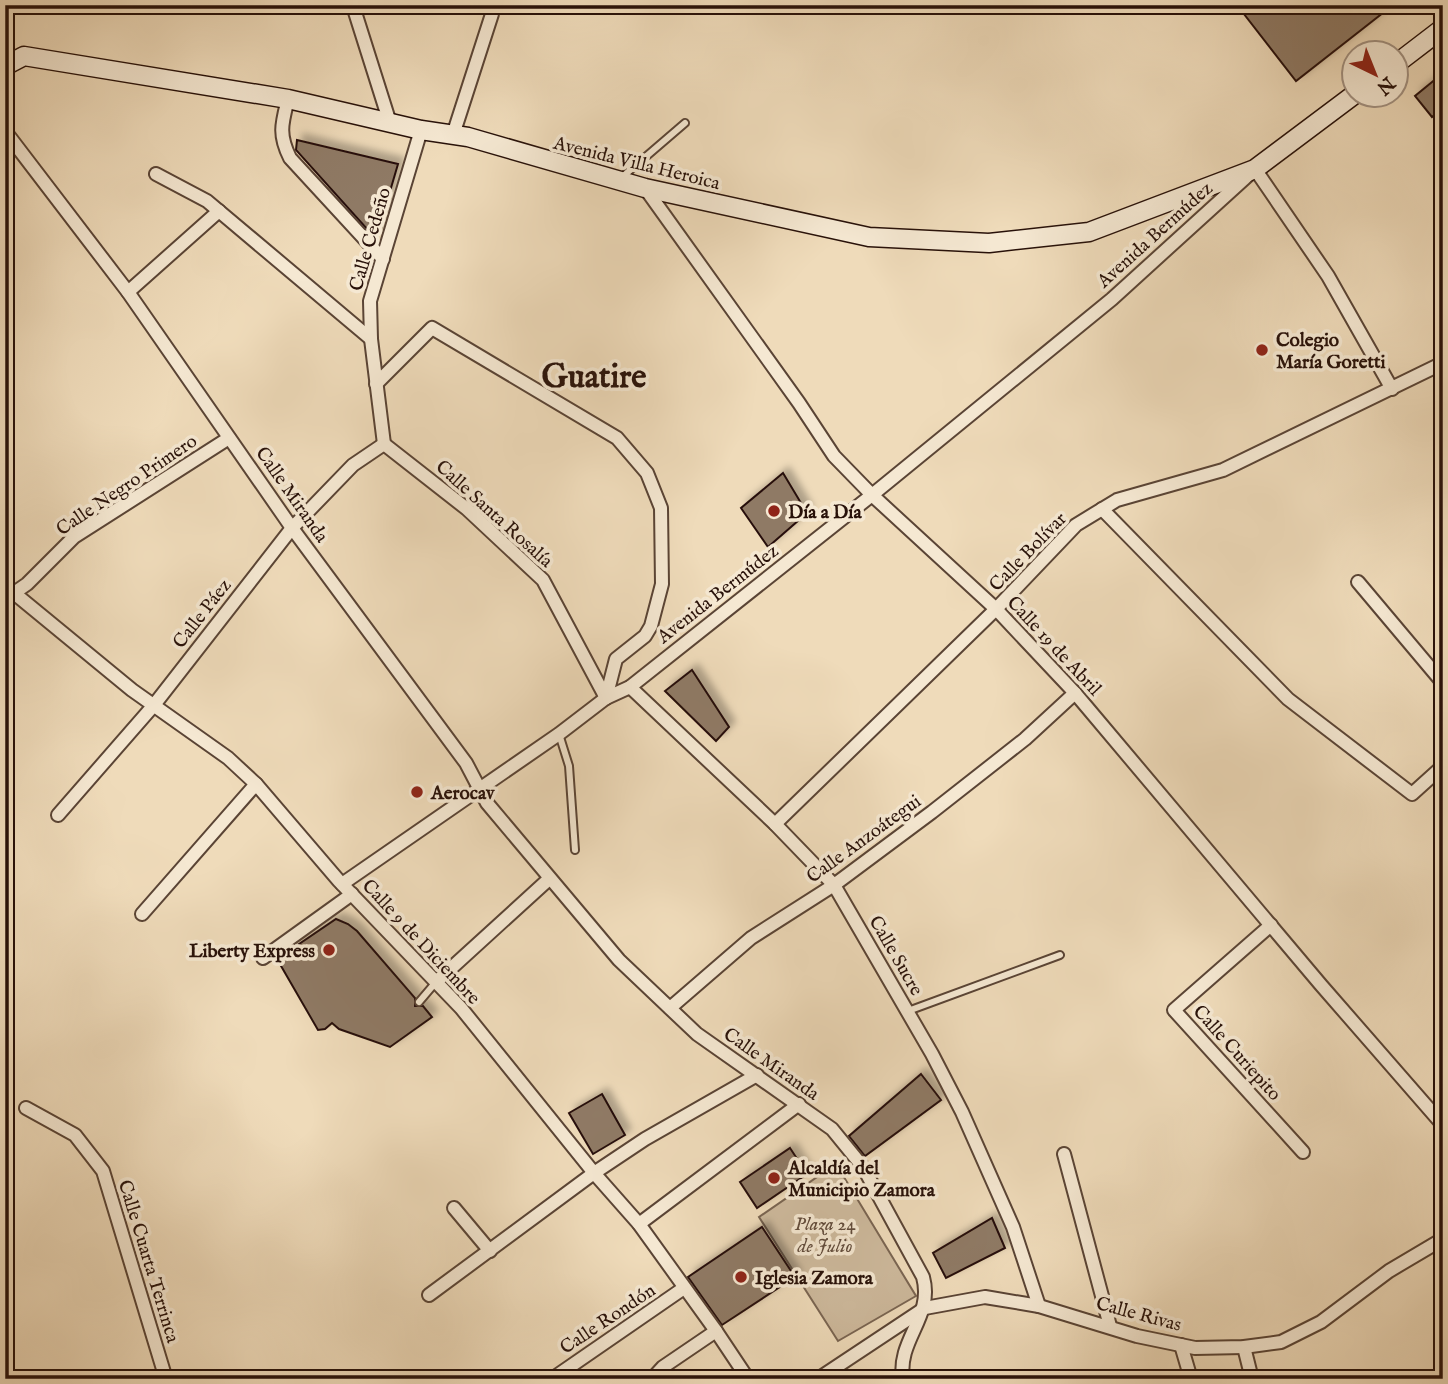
<svg xmlns="http://www.w3.org/2000/svg" width="1448" height="1384" font-family="'IM FELL English',serif">
<defs>
<filter id="shadow"><feDropShadow dx="6" dy="-6" stdDeviation="3.5" flood-color="#0004"/></filter>
</defs>
<rect width="100%" height="100%" fill="#efdbba"/>
<filter id="stains"><feTurbulence type="fractalNoise" baseFrequency=".00286" numOctaves="4"/><feColorMatrix values="0 0 0 0 .2 0 0 0 0 .09 0 0 0 0 .02 0 0 0 .5 -.17"/></filter>
<radialGradient id="worn" r=".72"><stop offset=".6" stop-color="#630" stop-opacity="0"/><stop offset="1" stop-color="#630" stop-opacity=".3"/></radialGradient>
<!-- green -->
<polygon fill="#cdb99c" stroke="#7a6552" stroke-width="2" points="836,1164 916,1296 838,1341 759,1217"/>
<!-- building -->
<g fill="#8f7a65" stroke="#281109" stroke-width="2" filter="url(#shadow)">
<polygon points="1237,5 1393,5 1296,81"/>
<polygon points="1443,73 1443,108 1432,117 1415,96"/>
<polygon points="297,140 398,164 376,239 296,150"/>
<polygon points="783,473 807,513 768,547 741,508"/>
<polygon points="692,670 729,727 716,741 665,691"/>
<polygon points="336,919 348,924 357,931 415,998 415,1006 423,1006 432,1017 390,1047 339,1029 332,1023 325,1029 318,1030 277,959"/>
<polygon points="921,1074 941,1100 865,1156 849,1136"/>
<polygon points="602,1094 625,1135 593,1154 569,1113"/>
<polygon points="790,1148 807,1174 757,1208 740,1182"/>
<polygon points="992,1218 1005,1248 946,1278 933,1253"/>
<polygon points="762,1227 795,1277 722,1325 688,1277"/>
</g>
<g fill="none" stroke-linecap="round" stroke-linejoin="round">
<!-- lane casing -->
<g stroke="#5a4435" stroke-width="10">
<g id="lane">
<polyline points="621,178 685,123"/>
<polyline points="559,734 569,766 575,850"/>
<polyline points="419,1002 436,982"/>
<polyline points="908,1011 1060,955"/>
</g>
</g>
<!-- street casing -->
<g stroke="#5a4435" stroke-width="16">
<g id="street">
<polyline points="354,9 390,123"/>
<path d="M288,99C282,123 278,134 290,158L383,259"/>
<path d="M5,131L128,292L292,528L466,763L487,803L619,960L697,1034L832,1129L863,1167L923,1277C934,1317 897,1339 903,1379"/>
<polyline points="453,135 492,14"/>
<polyline points="156,174 207,201 371,339"/>
<polyline points="645,188 799,403 834,456 872,495 996,609 1075,693 1321,985 1443,1125"/>
<polyline points="128,292 219,211"/>
<polyline points="376,384 432,328 617,438 647,473 661,508 662,584 651,626 645,636 616,659 606,698"/>
<polyline points="384,444 467,509 543,580 606,698"/>
<polyline points="384,444 371,339 370,301 421,130"/>
<polyline points="1102,509 1288,699 1412,794 1443,766"/>
<polyline points="1358,582 1443,683"/>
<polyline points="5,592 14,593 132,690 228,758 256,784 339,881 461,1008 594,1173 639,1224 716,1331 748,1379"/>
<polyline points="14,593 27,584 74,537 229,438"/>
<polyline points="630,687 775,824 834,885 932,1054 962,1112 1013,1227 1039,1306"/>
<polyline points="58,815 154,705 292,528 353,465 384,444"/>
<polyline points="775,824 996,609 1076,525 1117,500 1223,470 1443,363"/>
<polyline points="342,884 559,734 606,698 630,687 872,495 1112,299 1255,169 1328,276 1392,389"/>
<polyline points="142,914 256,784"/>
<polyline points="1271,925 1174,1010 1303,1152"/>
<polyline points="263,958 352,894"/>
<polyline points="436,982 549,879"/>
<polyline points="670,1008 751,938 834,885 932,812 1025,739 1075,693"/>
<polyline points="26,1108 75,1135 103,1171 166,1379"/>
<polyline points="1064,1154 1110,1326"/>
<polyline points="454,1208 490,1251"/>
<polyline points="639,1224 799,1104"/>
<polyline points="429,1295 594,1173 645,1139 757,1075"/>
<polyline points="1181,1345 1191,1379"/>
<polyline points="1244,1347 1252,1379"/>
<polyline points="552,1379 684,1288"/>
<polyline points="652,1379 663,1367 716,1331"/>
<polyline points="818,1379 925,1308 985,1297 1039,1306 1137,1336 1195,1348 1244,1347 1281,1342 1321,1322 1389,1271 1443,1239"/>
</g>
</g>
<!-- secondary casing -->
<g stroke="#281109" stroke-width="21">
<g id="secondary">
<polyline points="1396,64 1443,28"/>
<polyline points="5,66 24,56 288,99 421,130 468,137 645,188 869,237 989,243 1089,232 1255,169 1355,94"/>
</g>
</g>
<!-- lane -->
<use href="#lane" stroke="#f5e8d2" stroke-width="6"/>
<!-- street -->
<use href="#street" stroke="#f5e8d2" stroke-width="12"/>
<!-- secondary -->
<use href="#secondary" stroke="#f5e8d2" stroke-width="18"/>
</g>
<!-- markers -->
<g fill="#8f2418" stroke="#f5e8d2" stroke-width="2.5">
<circle cx="1262" cy="350" r="7"/>
<circle cx="774" cy="511" r="7"/>
<circle cx="417" cy="792" r="7"/>
<circle cx="329" cy="950" r="7"/>
<circle cx="774" cy="1178" r="7"/>
<circle cx="741" cy="1277" r="7"/>
</g>
<g text-anchor="middle" stroke-width="7" stroke-linejoin="round" paint-order="stroke">
<!-- street labels -->
<g font-size="19" fill="#281109" stroke="#f5e8d2">
<text transform="translate(637 162) rotate(14)" y="7">Avenida Villa Heroica</text>
<text transform="translate(1154 234) rotate(-42)" y="7">Avenida Bermúdez</text>
<text transform="translate(369 239) rotate(-74)" y="7">Calle Cedeño</text>
<text transform="translate(126 484) rotate(-34)" y="7">Calle Negro Primero</text>
<text transform="translate(293 494) rotate(55)" y="7">Calle Miranda</text>
<text transform="translate(495 513) rotate(42)" y="7">Calle Santa Rosalía</text>
<text transform="translate(1027 551) rotate(-46)" y="7">Calle Bolívar</text>
<text transform="translate(717 593) rotate(-38)" y="7">Avenida Bermúdez</text>
<text transform="translate(201 613) rotate(-52)" y="7">Calle Páez</text>
<text transform="translate(1055 645) rotate(47)" y="7">Calle 19 de Abril</text>
<text transform="translate(863 838) rotate(-36)" y="7">Calle Anzoátegui</text>
<text transform="translate(422 941) rotate(47)" y="7">Calle 9 de Diciembre</text>
<text transform="translate(897 955) rotate(60)" y="7">Calle Sucre</text>
<text transform="translate(1238 1052) rotate(48)" y="7">Calle Curiepito</text>
<text transform="translate(772 1063) rotate(35)" y="7">Calle Miranda</text>
<text transform="translate(150 1261) rotate(73)" y="7">Calle Cuarta Terrinca</text>
<text transform="translate(1139 1313) rotate(15)" y="7">Calle Rivas</text>
<text transform="translate(607 1318) rotate(-34)" y="7">Calle Rondón</text>
</g>
<!-- poi labels -->
<g font-size="19" font-weight="bold" fill="#281109" stroke="#f5e8d2" text-anchor="start">
<text x="1276" y="346">Colegio<tspan x="1276" dy="22">María Goretti</tspan></text>
<text x="788" y="518">Día a Día</text>
<text x="431" y="799">Aerocav</text>
<text x="315" y="957" text-anchor="end">Liberty Express</text>
<text x="788" y="1174">Alcaldía del<tspan x="788" dy="22">Municipio Zamora</tspan></text>
<text x="755" y="1284">Iglesia Zamora</text>
</g>
<!-- park labels -->
<g font-size="19" font-style="italic" fill="#624c3c" stroke="#f5e8d2">
<text x="825" y="1230">Plaza 24<tspan x="825" dy="22">de Julio</tspan></text>
</g>
<!-- town labels -->
<g font-size="33" font-weight="bold" fill="#281109" stroke="#f5e8d2">
<text x="594" y="387">Guatire</text>
</g>
</g>
<!-- margin -->
<rect width="1448" height="1384" fill="none" stroke="#efdbba" stroke-width="28"/>
<rect x="7" y="7" width="1434" height="1370" fill="none" stroke="#281109" stroke-width="3.5"/>
<rect x="14" y="14" width="1420" height="1356" fill="none" stroke="#281109" stroke-width="2"/>
<!-- north arrow -->
<g transform="translate(1375 74) rotate(137)"><circle r="33" fill="#f5e8d2" stroke="#a39282" stroke-width="2"/>
<path d="M0-5L12 26L0 18L-12 26Z" fill="#8f2418"/>
<text y="-10" font-size="19" font-weight="bold" text-anchor="middle" fill="#281109">N</text>
</g>
<rect width="100%" height="100%" filter="url(#stains)"/>
<rect width="100%" height="100%" fill="url(#worn)"/>
</svg>
